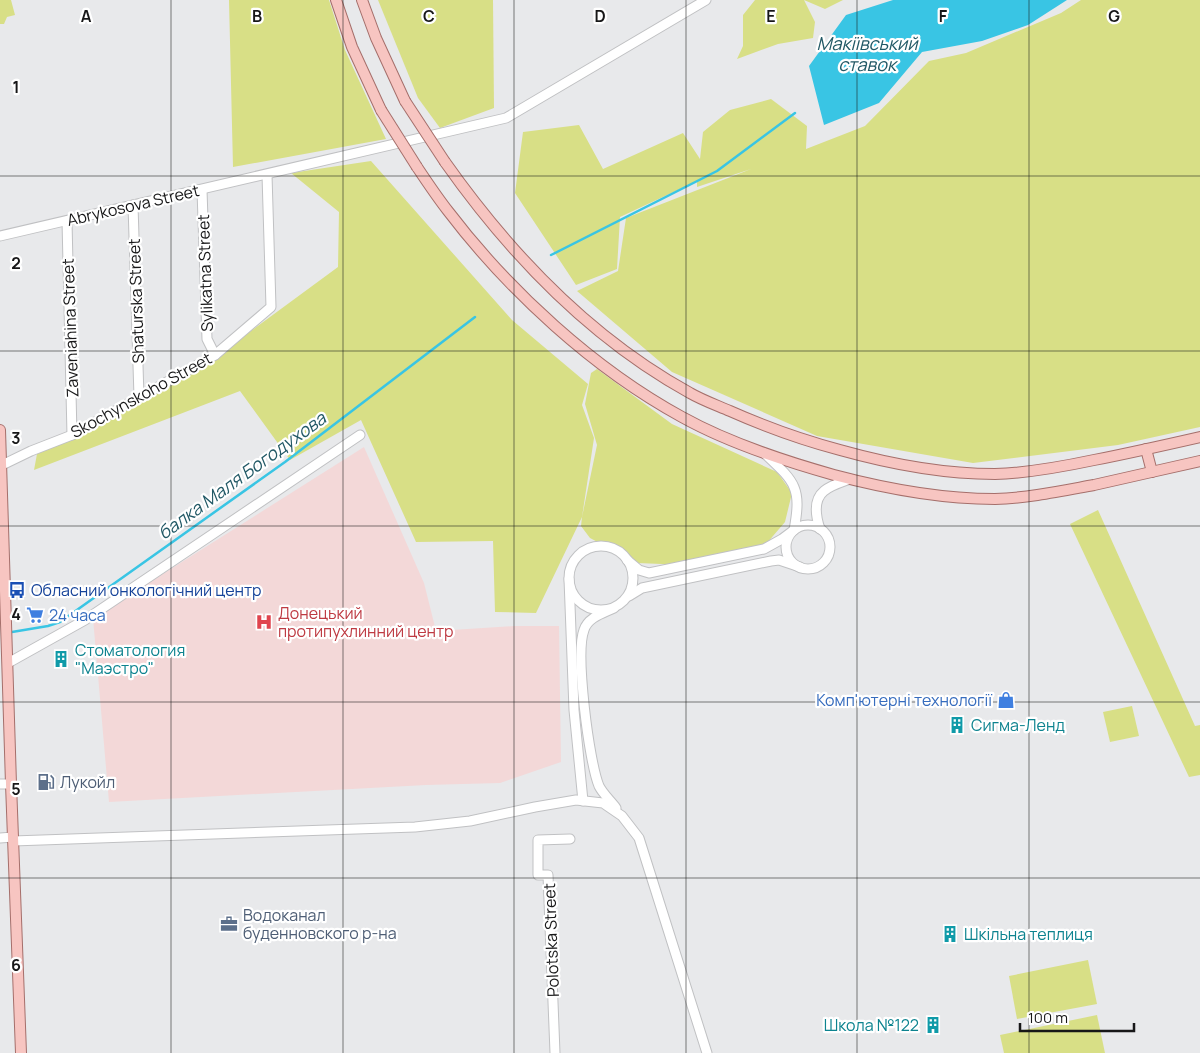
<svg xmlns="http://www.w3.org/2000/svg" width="1200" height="1053" font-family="Manrope,sans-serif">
<rect width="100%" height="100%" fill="#e8e9eb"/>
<!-- medical -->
<polygon fill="#f3d8d8" points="364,447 424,583 436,631 515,626 559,626 561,762 500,783 426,785 109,802 93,618"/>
<!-- green -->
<g fill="#d8df86">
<polygon points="0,0 11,0 15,15 7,17 4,24 0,24"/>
<polygon points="229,0 329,0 345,50 386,139 233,167"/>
<polygon points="378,0 493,0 494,108 440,128 418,98"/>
<polygon points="755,0 843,0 825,9 804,0 815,22 813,38 778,44 737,59 743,46 743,15"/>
<polygon points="1081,0 1200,0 1200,427 1118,445 973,463 817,436 672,372 577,291 618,271 626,218 751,169 697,187 697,181 620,217 617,269 576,285 515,193 523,132 579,125 603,169 683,133 700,159 703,132 730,110 771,99 807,126 806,149 865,126 929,61 966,53 1061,13"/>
<polygon points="371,161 512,320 588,384 582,405 594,438 582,517 597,445 585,404 591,373 597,369 672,424 777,472 792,493 785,522 767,543 687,565 637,563 590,538 581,526 582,517 536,613 495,612 493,541 416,542 361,420 290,460 240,391 34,470 37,454 214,358 338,267 339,212 291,173"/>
<polygon points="1098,510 1195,726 1200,725 1200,775 1189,777 1070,524"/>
<polygon points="1132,706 1139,736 1110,742 1103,712"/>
<polygon points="1088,960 1097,1004 1017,1019 1009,976"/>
<polygon points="1097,1015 1105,1053 1004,1053 1000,1035"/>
</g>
<!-- water -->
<polygon fill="#39c5e4" points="893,0 1067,0 1028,25 982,41 922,52 879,103 824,125 809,66 846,15"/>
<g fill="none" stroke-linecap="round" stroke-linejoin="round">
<!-- stream -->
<g stroke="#39c5e4" stroke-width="2.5">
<polyline points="551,255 717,171 795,113"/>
<polyline points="12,632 48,626 60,622 285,462 475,317"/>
</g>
<!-- minor casing -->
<g stroke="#c0c1c3" stroke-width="11">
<g id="minor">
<polyline points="202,190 207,339 215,355"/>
<polyline points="133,205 139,397"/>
<polyline points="67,221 72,435"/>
<polyline points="0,236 506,118 706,0"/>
<polyline points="0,466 31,451 72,435 215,355 271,307 267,175"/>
<circle cx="808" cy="547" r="22"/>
<path d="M820,529C816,517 813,500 824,491C831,485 842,482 850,479"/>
<circle cx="601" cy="578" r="32"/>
<path d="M627,560L639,570L649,573L764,549L782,539L794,530C802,487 795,482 764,453"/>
<polyline points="569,579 574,710 583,801"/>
<polyline points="629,596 642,588 771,561 779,560 800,567"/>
<path d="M614,608C604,613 588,617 584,630C575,653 589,762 599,786C603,794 611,801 616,808"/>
<polyline points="8,663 85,620 360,435"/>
<polyline points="0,784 11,784"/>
<polyline points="0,838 13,837"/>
<polyline points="13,841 415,827 470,821 535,807 576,800 603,803 622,816 639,838 707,1053"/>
<polyline points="555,1053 548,875 538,875 538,840 570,839"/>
</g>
</g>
<!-- major casing -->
<g stroke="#a56f6b" stroke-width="12">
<g id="major">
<polyline points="336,0 352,47 381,110"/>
<polyline points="362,0 376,38 405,101"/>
<path d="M445,162C510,254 590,338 690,393C702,400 716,405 730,411C766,427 802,440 840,450C890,464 943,474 995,474C1028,473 1061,467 1094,460C1129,453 1165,445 1200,437"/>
<path d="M417,167C427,182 437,197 448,211C509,291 594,369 682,417C727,442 784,461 834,475C887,489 940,499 995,499C1028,498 1061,491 1094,485C1129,477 1165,469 1200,461"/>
<polyline points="0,430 11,784 21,1053"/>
<polyline points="1146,449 1152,472"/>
</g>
</g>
<!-- minor -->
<use href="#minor" stroke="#fff" stroke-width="9"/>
<!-- major -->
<use href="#major" stroke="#f7c5c1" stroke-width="10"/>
<!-- major-bridge casing -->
<g stroke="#a56f6b" stroke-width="12" stroke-linecap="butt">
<g id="major-bridge">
<polyline points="405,101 445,162"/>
<polyline points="381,110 417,167"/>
</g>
</g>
<!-- major-bridge -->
<use href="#major-bridge" stroke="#f7c5c1" stroke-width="10"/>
</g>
<!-- grid -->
<path fill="none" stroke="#171718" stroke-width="1" stroke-opacity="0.55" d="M171,0V1053M343,0V1053M514,0V1053M686,0V1053M857,0V1053M1029,0V1053M0,176H1200M0,351H1200M0,526H1200M0,702H1200M0,878H1200"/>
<!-- icons -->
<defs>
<g id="bus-bare" transform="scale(1.35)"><path d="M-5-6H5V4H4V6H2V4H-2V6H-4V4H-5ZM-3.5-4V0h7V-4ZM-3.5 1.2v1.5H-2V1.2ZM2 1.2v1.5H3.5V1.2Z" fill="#1a4fb4" stroke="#fff" stroke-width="2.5" paint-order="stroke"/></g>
<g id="supermarket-bare" transform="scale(1.35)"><path d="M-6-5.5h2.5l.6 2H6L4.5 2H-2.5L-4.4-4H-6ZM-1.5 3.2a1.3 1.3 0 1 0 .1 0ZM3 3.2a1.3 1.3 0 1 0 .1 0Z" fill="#3f7fe0" stroke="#fff" stroke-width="2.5" paint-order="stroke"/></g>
<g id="hospital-bare" transform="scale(1.35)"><path d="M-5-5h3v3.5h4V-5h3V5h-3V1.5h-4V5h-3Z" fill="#e0444e" stroke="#fff" stroke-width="2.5" paint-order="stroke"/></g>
<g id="building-bare" transform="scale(1.35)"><path d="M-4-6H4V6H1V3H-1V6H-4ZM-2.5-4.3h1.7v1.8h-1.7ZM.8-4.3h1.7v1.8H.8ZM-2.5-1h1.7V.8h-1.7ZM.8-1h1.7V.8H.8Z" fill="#0f9aa8" stroke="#fff" stroke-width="2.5" paint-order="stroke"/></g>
<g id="shop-bare" transform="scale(1.35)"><path d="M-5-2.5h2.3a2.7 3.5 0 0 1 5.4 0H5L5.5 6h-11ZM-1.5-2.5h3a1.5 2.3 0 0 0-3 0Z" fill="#3f7fe0" stroke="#fff" stroke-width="2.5" paint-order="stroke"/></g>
<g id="fuel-bare" transform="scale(1.35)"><path d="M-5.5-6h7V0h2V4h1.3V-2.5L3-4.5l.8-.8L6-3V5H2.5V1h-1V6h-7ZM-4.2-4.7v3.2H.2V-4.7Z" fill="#5c6f8a" stroke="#fff" stroke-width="2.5" paint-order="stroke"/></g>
<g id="office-bare" transform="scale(1.35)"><path d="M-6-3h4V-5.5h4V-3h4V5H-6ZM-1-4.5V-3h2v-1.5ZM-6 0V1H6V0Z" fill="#5c6f8a" stroke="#fff" stroke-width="2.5" paint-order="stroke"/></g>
</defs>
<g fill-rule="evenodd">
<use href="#bus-bare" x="17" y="590"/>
<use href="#supermarket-bare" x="35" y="615"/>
<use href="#hospital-bare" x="264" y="622"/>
<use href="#building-bare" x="61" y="659"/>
<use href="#shop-bare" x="1006" y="700"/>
<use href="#building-bare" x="957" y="725"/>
<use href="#fuel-bare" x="46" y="782"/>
<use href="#office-bare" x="229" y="924"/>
<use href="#building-bare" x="950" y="934"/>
<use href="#building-bare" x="933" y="1025"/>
</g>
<g text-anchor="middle" stroke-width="4.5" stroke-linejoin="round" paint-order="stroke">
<!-- street labels -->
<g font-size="16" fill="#171718" stroke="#fff">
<text transform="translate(133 205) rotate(-13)" y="6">Abrykosova Street</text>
<text transform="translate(205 273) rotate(-92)" y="6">Sylikatna Street</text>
<text transform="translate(136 301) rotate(-92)" y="6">Shaturska Street</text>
<text transform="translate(70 328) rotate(-92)" y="6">Zaveniahina Street</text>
<text transform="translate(141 395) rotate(-29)" y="6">Skochynskoho Street</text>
<text transform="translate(551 940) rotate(-92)" y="6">Polotska Street</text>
</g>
<!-- transit labels -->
<g font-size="16" fill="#164399" stroke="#fff" text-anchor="start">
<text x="31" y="596">Обласний онкологічний центр</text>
</g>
<!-- health labels -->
<g font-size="16" fill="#be3a42" stroke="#fff" text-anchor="start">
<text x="278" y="619">Донецький<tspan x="278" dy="18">протипухлинний центр</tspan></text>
</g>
<!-- shop labels -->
<g font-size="16" fill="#366cbe" stroke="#fff" text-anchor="start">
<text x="49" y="621">24 часа</text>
<text x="992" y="706" text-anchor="end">Комп'ютерні технології</text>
</g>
<!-- culture labels -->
<g font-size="16" fill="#0d838f" stroke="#fff" text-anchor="start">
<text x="75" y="656">Стоматология<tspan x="75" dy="18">"Маэстро"</tspan></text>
<text x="971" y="731">Сигма-Ленд</text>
<text x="964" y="940">Шкільна теплиця</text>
<text x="919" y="1031" text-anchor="end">Школа №122</text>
</g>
<!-- service labels -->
<g font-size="16" fill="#4e5e75" stroke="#fff" text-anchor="start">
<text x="60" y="788">Лукойл</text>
<text x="243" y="921">Водоканал<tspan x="243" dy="18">буденновского р-на</tspan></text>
</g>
<!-- water labels -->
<g font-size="18" font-style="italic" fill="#225966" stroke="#fff">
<text x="867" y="50">Макіївський<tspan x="867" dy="21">ставок</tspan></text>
<text transform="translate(242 476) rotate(-36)" y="6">балка Маля Богодухова</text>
</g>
</g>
<g font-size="16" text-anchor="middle" font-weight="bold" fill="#171718" stroke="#fff" stroke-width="4.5" stroke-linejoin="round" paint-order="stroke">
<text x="86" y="22">A</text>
<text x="257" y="22">B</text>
<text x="429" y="22">C</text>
<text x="600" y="22">D</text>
<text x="771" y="22">E</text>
<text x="943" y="22">F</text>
<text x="1114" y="22">G</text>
<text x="16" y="93">1</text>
<text x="16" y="269">2</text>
<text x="16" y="444">3</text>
<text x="16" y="620">4</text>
<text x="16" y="795">5</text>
<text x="16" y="971">6</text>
</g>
<!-- scale -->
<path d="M1020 1023v8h114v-8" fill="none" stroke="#171718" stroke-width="2.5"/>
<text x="1028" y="1023" font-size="15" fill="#171718" stroke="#ffffff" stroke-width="4" paint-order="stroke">100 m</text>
</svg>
